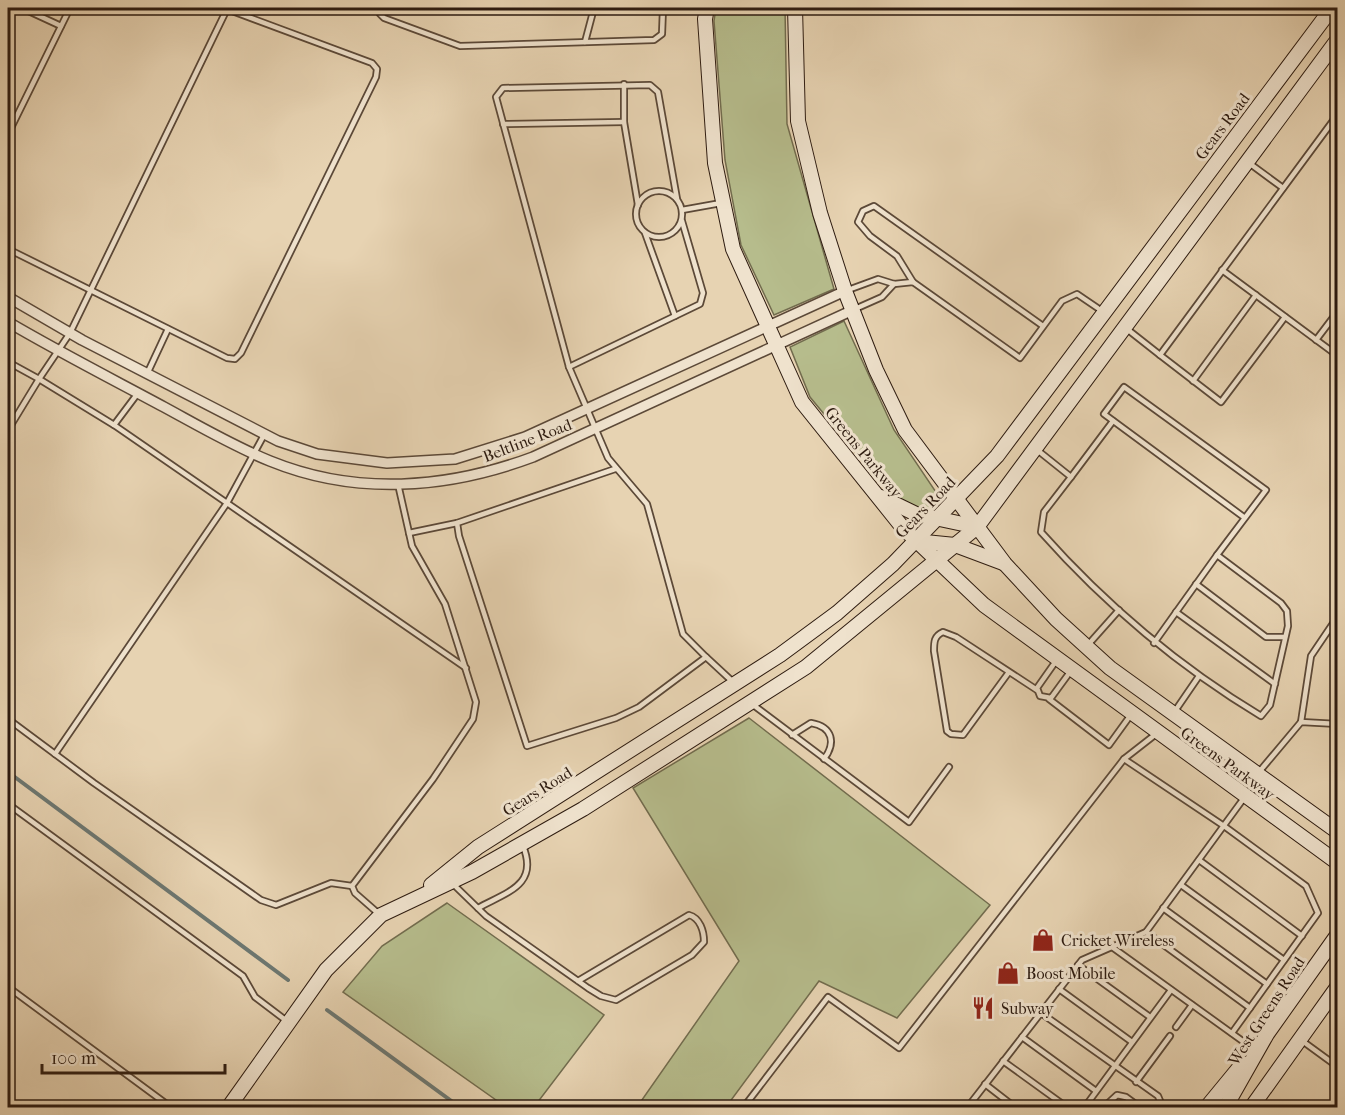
<svg xmlns="http://www.w3.org/2000/svg" width="1345" height="1115" font-family="'IM FELL French Canon',serif">
<rect width="100%" height="100%" fill="#e7d3b2"/>
<filter id="stains"><feTurbulence type="fractalNoise" baseFrequency=".00333" numOctaves="4"/><feColorMatrix values="0 0 0 0 .2 0 0 0 0 .09 0 0 0 0 .02 0 0 0 .5 -.17"/></filter>
<radialGradient id="worn" r=".72"><stop offset=".6" stop-color="#630" stop-opacity="0"/><stop offset="1" stop-color="#630" stop-opacity=".3"/></radialGradient>
<!-- green -->
<g fill="#b6bc8c" stroke="#726c4e" stroke-width="1.5">
<polygon points="716,8 785,8 787,124 834,289 774,315 741,245 725,160 714,21"/>
<polygon points="844,321 894,430 940,498 925,511 890,494 810,397 790,347"/>
<polygon points="749,718 990,905 897,1018 819,981 726,1107 637,1107 739,961 633,788"/>
<polygon points="447,903 604,1015 534,1107 506,1107 343,992 382,946"/>
</g>
<g fill="none" stroke-linecap="round" stroke-linejoin="round">
<!-- stream -->
<g stroke="#6d7872" stroke-width="4">
<polyline points="8,772 288,980"/>
<polyline points="327,1010 461,1108"/>
</g>
<!-- lane casing -->
<g stroke="#5c4938" stroke-width="8">
<g id="lane">
<polyline points="22,8 61,26"/>
<polyline points="382,8 380,14 384,18 460,46 654,40 662,34 663,8"/>
<polyline points="585,42 594,8"/>
<polyline points="624,84 624,122 638,205"/>
<polyline points="503,124 624,122"/>
<polyline points="8,134 70,8"/>
<polyline points="1249,163 1283,188"/>
<circle cx="659" cy="214" r="23"/>
<polyline points="682,210 721,203"/>
<polyline points="645,233 675,316"/>
<polyline points="8,249 227,358 235,359 241,353 376,77 377,69 372,63 224,8"/>
<polyline points="1222,270 1338,356"/>
<polyline points="913,282 897,256 870,236 858,222 863,211 874,206 1043,326"/>
<polyline points="848,290 878,279 894,284 913,282 1020,358 1062,301 1077,294 1102,311"/>
<polyline points="855,309 882,297 894,284"/>
<polyline points="1285,317 1221,402 1160,355 1338,114"/>
<polyline points="1127,329 1160,355"/>
<polyline points="1316,340 1338,311"/>
<polyline points="8,362 39,379 70,333 227,9"/>
<polyline points="569,367 700,304 703,293 682,221"/>
<polyline points="147,374 168,329"/>
<polyline points="1193,381 1256,295"/>
<polyline points="114,425 227,503 264,435"/>
<polyline points="8,430 39,379 114,425 138,393"/>
<path d="M1036,449L1071,477L1044,512L1041,532C1105,604 1178,666 1261,716L1270,705L1288,626L1287,611L1281,603L1217,555L1154,643"/>
<polyline points="615,469 457,523 459,536 527,746 616,718 639,707 706,657 683,634 647,504 608,458 569,367 496,97 503,88 650,85 658,92 677,199"/>
<polyline points="1071,477 1113,421"/>
<polyline points="409,533 457,523"/>
<polyline points="1217,555 1266,490 1124,387 1104,414 1245,518"/>
<polyline points="1196,584 1266,637 1285,637"/>
<polyline points="1176,612 1275,684"/>
<polyline points="1087,646 1119,610"/>
<polyline points="706,657 733,682"/>
<polyline points="1056,661 1037,688 1040,696 1051,698 1070,672"/>
<path d="M1009,672L963,735L951,734L947,731L934,651C934,642 934,636 943,632L956,637L1037,690"/>
<polyline points="1049,699 1109,745 1130,716"/>
<polyline points="752,704 909,822 949,767"/>
<polyline points="1175,711 1199,676"/>
<polyline points="8,719 94,783 261,900 276,905 331,883 352,886"/>
<polyline points="1301,722 1311,656 1338,616"/>
<path d="M792,735L811,723C833,727 836,743 824,759"/>
<polyline points="55,754 227,503 466,668"/>
<polyline points="1124,759 1224,826 1306,886 1318,913 1232,1033"/>
<polyline points="1259,772 1301,722 1338,724"/>
<polyline points="8,804 243,976 255,997 288,1022"/>
<polyline points="1199,860 1302,936"/>
<path d="M453,884L486,916L588,988L601,996L616,1000L692,955L704,942C704,931 700,918 689,915L578,981"/>
<polyline points="1181,885 1284,960"/>
<path d="M478,908C507,892 539,885 523,846"/>
<polyline points="1163,908 1267,984"/>
<polyline points="379,914 355,893 352,886 433,779 473,719 476,702 445,604 412,546 398,484"/>
<polyline points="1146,932 1250,1008"/>
<polyline points="1112,947 1255,1050"/>
<polyline points="1078,965 1150,1017"/>
<polyline points="8,987 172,1108"/>
<polyline points="1059,989 1132,1042"/>
<polyline points="1041,1013 1158,1096 1161,1103 1159,1108"/>
<polyline points="1176,1027 1192,1005"/>
<polyline points="1022,1037 1096,1091"/>
<polyline points="1301,1040 1338,1067"/>
<polyline points="1003,1061 1068,1108"/>
<polyline points="1136,1082 1170,1036"/>
<polyline points="985,1084 1016,1108"/>
<polyline points="743,1108 828,997 899,1048 1124,759 1156,734"/>
<polyline points="967,1108 1082,960 1146,932 1244,798"/>
<polyline points="1084,1108 1171,990"/>
<polyline points="1103,1108 1117,1095 1126,1097 1141,1108"/>
</g>
</g>
<!-- street casing -->
<g stroke="#5c4938" stroke-width="12">
<g id="street">
<polyline points="8,297 82,340 278,441 317,454 387,463 455,459 525,437 845,291"/>
<path d="M8,322C59,352 112,379 164,407C199,426 233,446 270,461C356,496 447,489 533,457L853,310"/>
</g>
</g>
<!-- secondary casing -->
<g stroke="#2d1b10" stroke-width="16">
<g id="secondary">
<polyline points="707,8 705,19 715,163 733,249 802,402 903,528 984,605 1338,863"/>
<polyline points="795,8 798,121 820,213 845,291 876,370 905,430 1005,564 1056,619 1110,668 1338,832"/>
<polyline points="881,497 916,514 977,527"/>
<polyline points="915,541 955,545 1003,563"/>
<polyline points="431,885 478,847 780,655 837,613 893,564 997,456 1332,8"/>
<polyline points="228,1108 326,970 381,915 472,872 583,809 806,667 977,527 1338,39"/>
<polyline points="1206,1108 1243,1063"/>
<polyline points="1225,1108 1267,1034 1338,934"/>
<polyline points="1251,1108 1338,986"/>
</g>
</g>
<!-- lane -->
<use href="#lane" stroke="#efe2cd" stroke-width="4.5"/>
<!-- street -->
<use href="#street" stroke="#efe2cd" stroke-width="9"/>
<!-- secondary -->
<use href="#secondary" stroke="#efe2cd" stroke-width="14"/>
</g>
<!-- icons -->
<defs>
<g id="shop-bare" transform="scale(1.8)"><path d="M-5-2.5h2.3a2.7 3.5 0 0 1 5.4 0H5L5.5 6h-11ZM-1.5-2.5h3a1.5 2.3 0 0 0-3 0Z" fill="#8f2418" stroke="#efe2cd" stroke-width="2.5" paint-order="stroke"/></g>
<g id="restaurant-bare" transform="scale(1.8)"><path d="M-5-6h1v4h1v-4h1v4h1v-4h1v5L-1.5 .5V6h-2V.5L-5-1ZM5-6V6H3V1.5H1.5Q1.5-4 5-6Z" fill="#8f2418" stroke="#efe2cd" stroke-width="2.5" paint-order="stroke"/></g>
</defs>
<g fill-rule="evenodd">
<use href="#shop-bare" x="1043" y="940"/>
<use href="#shop-bare" x="1008" y="973"/>
<use href="#restaurant-bare" x="983" y="1008"/>
</g>
<g text-anchor="middle" stroke-width="6" stroke-linejoin="round" paint-order="stroke">
<!-- street labels -->
<g font-size="16" fill="#2d1b10" stroke="#efe2cd">
<text transform="translate(1222 126) rotate(-53)" y="6">Gears Road</text>
<text transform="translate(527 440) rotate(-21)" y="6">Beltline Road</text>
<text transform="translate(864 452) rotate(51)" y="6">Greens Parkway</text>
<text transform="translate(925 507) rotate(-46)" y="6">Gears Road</text>
<text transform="translate(1228 763) rotate(36)" y="6">Greens Parkway</text>
<text transform="translate(537 791) rotate(-32)" y="6">Gears Road</text>
<text transform="translate(1266 1011) rotate(-57)" y="6">West Greens Road</text>
</g>
<!-- poi labels -->
<g font-size="16" fill="#2d1b10" stroke="#efe2cd" text-anchor="start">
<text x="1061" y="946">Cricket Wireless</text>
<text x="1026" y="979">Boost Mobile</text>
<text x="1001" y="1014">Subway</text>
</g>
</g>
<!-- margin -->
<rect width="1345" height="1115" fill="none" stroke="#e7d3b2" stroke-width="30"/>
<rect x="9" y="9" width="1327" height="1097" fill="none" stroke="#2d1b10" stroke-width="3"/>
<rect x="15" y="15" width="1315" height="1085" fill="none" stroke="#2d1b10" stroke-width="1.5"/>
<!-- scale -->
<path d="M42 1064v9h183v-9" fill="none" stroke="#2d1b10" stroke-width="3"/>
<text x="51" y="1064" font-size="18" fill="#2d1b10" stroke="#efe2cd" stroke-width="4.5" paint-order="stroke">100 m</text>
<rect width="100%" height="100%" filter="url(#stains)"/>
<rect width="100%" height="100%" fill="url(#worn)"/>
</svg>
